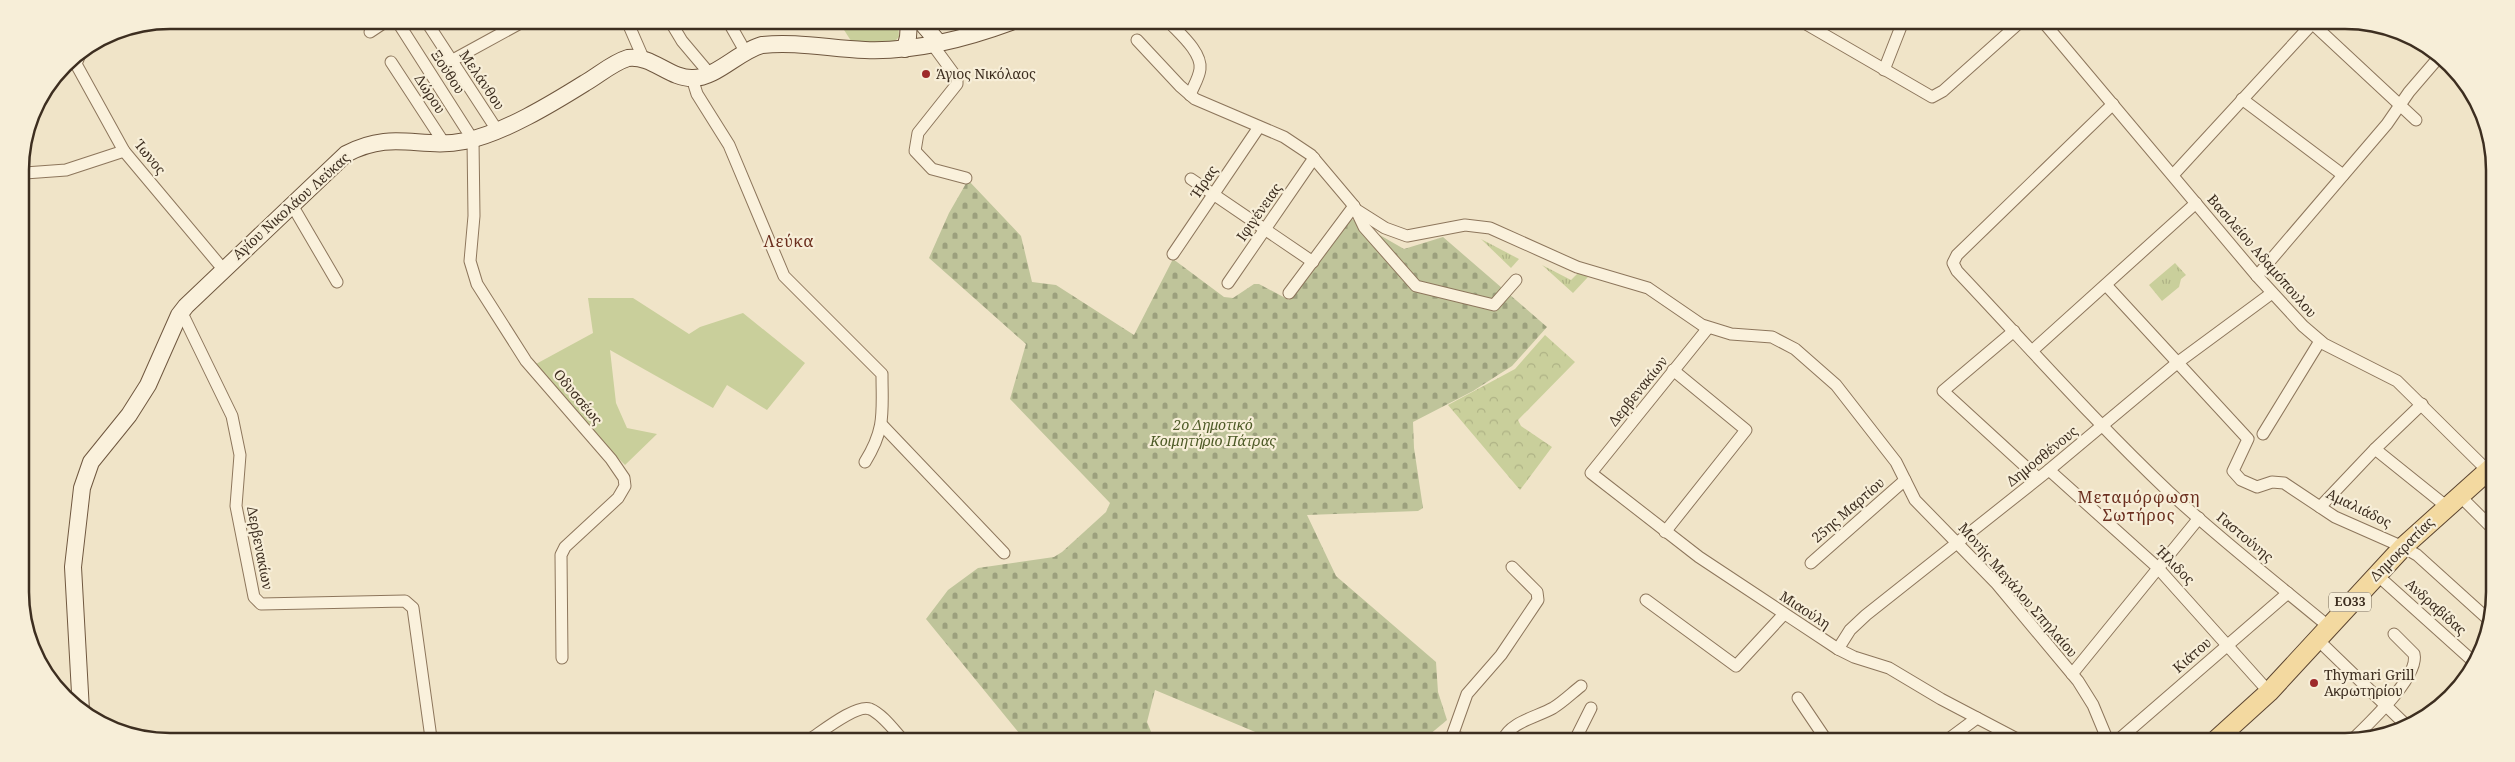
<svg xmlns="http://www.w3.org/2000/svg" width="2515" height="762" font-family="'Noto Serif',serif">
<defs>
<pattern id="grass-tufts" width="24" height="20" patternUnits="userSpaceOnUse" patternTransform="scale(1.25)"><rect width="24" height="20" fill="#c9cf9b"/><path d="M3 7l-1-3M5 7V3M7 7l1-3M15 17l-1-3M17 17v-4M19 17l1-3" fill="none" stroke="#aeb285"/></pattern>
<pattern id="forest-crowns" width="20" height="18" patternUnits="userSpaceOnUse" patternTransform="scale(1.25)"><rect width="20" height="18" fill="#c9cf9b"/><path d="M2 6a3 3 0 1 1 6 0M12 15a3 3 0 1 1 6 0" fill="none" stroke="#aeb285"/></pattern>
<pattern id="cemetery-stones" width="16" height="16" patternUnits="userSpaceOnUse" patternTransform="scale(1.25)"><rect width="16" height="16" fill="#bfc49a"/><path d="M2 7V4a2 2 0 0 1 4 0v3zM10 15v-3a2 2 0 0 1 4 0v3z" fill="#9ca07d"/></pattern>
</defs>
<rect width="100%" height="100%" fill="#f0e4c8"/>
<!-- grass -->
<g fill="url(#grass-tufts)">
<polygon points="1481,239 1519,259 1511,268"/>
<polygon points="2175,263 2186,275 2181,279 2179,287 2162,301 2149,285"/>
<polygon points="1542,265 1571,280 1578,273 1588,277 1573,293"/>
</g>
<!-- forest -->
<polygon fill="url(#forest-crowns)" points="1545,335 1575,362 1518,420 1521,426 1552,447 1520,490 1448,405 1515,369"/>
<!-- cemetery -->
<polygon fill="url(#cemetery-stones)" points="968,180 1021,236 1032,282 1056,285 1134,335 1173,259 1224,297 1233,298 1254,284 1259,284 1289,300 1350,218 1404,249 1443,237 1547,327 1512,366 1473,391 1413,422 1414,448 1423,508 1418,511 1307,515 1336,576 1436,662 1438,692 1447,720 1429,735 1412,740 1272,739 1155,690 1147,722 1154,739 1024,739 926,619 948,590 978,568 1054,557 1062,552 1106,512 1110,503 1010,399 1026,344 929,258 949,213"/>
<!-- park -->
<g fill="#c9cf9b">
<polygon points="839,22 898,22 899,37 894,42 853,44"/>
<polygon points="588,298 633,298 689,334 700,327 743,313 805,363 767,410 727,385 713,408 610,350 616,403 627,428 657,434 625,465 575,415 536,364 593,333"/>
</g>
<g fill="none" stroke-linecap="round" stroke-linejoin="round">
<!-- street casing -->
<g stroke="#8d765c" stroke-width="13">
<g id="street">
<polyline points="397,21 473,140 474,216 470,261 477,284 526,361 611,459 624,478 625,486 618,498 565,547 561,555 562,658"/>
<polyline points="426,21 497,130"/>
<polyline points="627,21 644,60"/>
<polyline points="670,21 682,41 709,73"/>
<polyline points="728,21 745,51"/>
<path d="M1169,22C1179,33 1202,52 1200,69C1199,78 1193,87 1190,95"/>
<polyline points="1806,24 1932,97 1943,91 2018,24"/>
<polyline points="2045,24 2257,276 2303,326 2324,344 2397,381 2488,471"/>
<polyline points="2314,25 2416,120"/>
<polyline points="370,32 388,20"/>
<polyline points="1137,40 1180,86 1195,99 1284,137 1311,155 1354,206 1364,227 1416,286 1494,305 1516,280"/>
<polyline points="932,44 957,78 957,84 918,133 915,151 932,169 966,178"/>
<polyline points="81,52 76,64 124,151 223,269"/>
<polyline points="451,61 524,21"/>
<polyline points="391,62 444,143"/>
<polyline points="1884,70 1902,24"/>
<path d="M692,78L697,94L729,145L784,276L882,374C882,412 886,428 865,462"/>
<polyline points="2242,99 2343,175"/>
<path d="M2113,104L1957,255L1953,263L1957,271C2027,345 2095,422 2169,492C2220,539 2275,582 2328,626"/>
<polyline points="2173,175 2311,25"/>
<polyline points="20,176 25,173 66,170 124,151"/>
<polyline points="1191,179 1313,262"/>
<polyline points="292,205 337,282"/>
<polyline points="1355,209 1385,228 1407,236 1465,225 1490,228 1577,267 1648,288 1702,325 1731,334 1772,337 1795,349 1836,385 1896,462 1915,500 1997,584 2078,681 2093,705 2108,741"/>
<polyline points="1173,254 1259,127"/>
<polyline points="2257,276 2387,124 2409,92 2440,56"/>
<polyline points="1228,283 1314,158"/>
<polyline points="2106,285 2248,439 2233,471 2241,480 2257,487 2272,482 2284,483 2335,517 2403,547 2417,555 2490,621"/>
<polyline points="1289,293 1354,206"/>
<polyline points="181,311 232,416 240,455 236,506 254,597 261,604 405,601 413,608 431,738"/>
<polyline points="1708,328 1591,473 1699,557 1838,649 1854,657 1889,668 1941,699 2021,741"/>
<polyline points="2014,331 1943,391 2038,478"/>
<polyline points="2032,351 2196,203"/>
<polyline points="882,425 1004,553"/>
<polyline points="2263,434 2320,341"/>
<polyline points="2375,449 2446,506"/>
<polyline points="2049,470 2157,567 2269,692"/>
<polyline points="2459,495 2490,526"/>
<polyline points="2320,507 2375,449 2422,404"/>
<polyline points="1665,532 1746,430 1673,370"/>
<polyline points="1811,563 1905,480"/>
<polyline points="2376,574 2475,663"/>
<polyline points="1646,600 1736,666 1784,614"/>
<polyline points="2317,639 2408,727"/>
<polyline points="1838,649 1850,630 1866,615 2049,470 2177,363 2272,293"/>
<polyline points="2072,674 2199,518"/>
<polyline points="1798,698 1827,741"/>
<path d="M812,738C824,730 857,704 870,709C882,714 893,729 902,739"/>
<polyline points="1468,740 1452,736 1467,694 1501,655 1538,600 1537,592 1512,567"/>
<path d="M1503,740C1510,722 1537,717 1553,708C1563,702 1572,693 1581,686"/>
<polyline points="1575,740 1591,708"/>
<polyline points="1946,741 1977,718"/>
<polyline points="2117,741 2288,593"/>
<path d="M2350,742C2366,726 2420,677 2414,654L2394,634"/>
</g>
</g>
<!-- secondary casing -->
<g stroke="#6f573f" stroke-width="18">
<g id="secondary">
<polyline points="921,22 939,43"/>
<polyline points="905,49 908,37 909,22"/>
<path d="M81,711L73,567L82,488L91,462L129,415L148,385L179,315L186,306L346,154C393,129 420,150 465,141C502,134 553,103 585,83C599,75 612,63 628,58C652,55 670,79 693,78C716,78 739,51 762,45C796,41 832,49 865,50C915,52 965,39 1011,22"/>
</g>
</g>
<!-- primary casing -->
<g stroke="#5b4430" stroke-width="21">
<polyline id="primary" points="2215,741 2269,692 2403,547 2491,468"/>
</g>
<!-- street -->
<use href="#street" stroke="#faf1dc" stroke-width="11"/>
<!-- secondary -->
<use href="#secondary" stroke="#faf1dc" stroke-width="16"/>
<!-- primary -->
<use href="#primary" stroke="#f3d9a0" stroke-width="19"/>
</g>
<!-- markers -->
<g fill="#9e2a2b" stroke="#f7eed8" stroke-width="2">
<circle cx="926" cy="74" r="5"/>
<circle cx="2314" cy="683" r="5"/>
</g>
<g text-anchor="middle" stroke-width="4.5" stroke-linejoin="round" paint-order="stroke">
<!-- shield labels -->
<rect fill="#f7eed8" stroke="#756857" stroke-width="1" x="2329" y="592.5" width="42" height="19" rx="4"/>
<g font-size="12" font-weight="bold" fill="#3d2e20">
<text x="2350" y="606">ΕΟ33</text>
</g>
<!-- street labels -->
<g font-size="14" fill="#3d2e20" stroke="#f7eed8">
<text transform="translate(448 72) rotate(57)" y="5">Ξούθου</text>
<text transform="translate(482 80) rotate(56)" y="5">Μελάνθου</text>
<text transform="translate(430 94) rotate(57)" y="5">Δώρου</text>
<text transform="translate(150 157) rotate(51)" y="5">Ίωνος</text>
<text transform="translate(1204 182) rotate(-56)" y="5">Ήρας</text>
<text transform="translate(291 206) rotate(-42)" y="5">Αγίου Νικολάου Λεύκας</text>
<text transform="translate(1259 212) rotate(-55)" y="5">Ιφιγένειας</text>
<text transform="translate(2262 256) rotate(49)" y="5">Βασιλείου Αδαμόπουλου</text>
<text transform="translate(1638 391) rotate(-51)" y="5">Δερβενακίων</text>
<text transform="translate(578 397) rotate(50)" y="5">Οδυσσέως</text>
<text transform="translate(2042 456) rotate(-39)" y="5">Δημοσθένους</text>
<text transform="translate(2359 508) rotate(26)" y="5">Αμαλιάδος</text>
<text transform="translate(1848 510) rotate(-41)" y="5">25ης Μαρτίου</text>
<text transform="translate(2245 537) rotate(40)" y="5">Γαστούνης</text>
<text transform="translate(260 548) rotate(79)" y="5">Δερβενακίων</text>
<text transform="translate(2402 549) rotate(-45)" y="5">Δημοκρατίας</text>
<text transform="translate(2175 565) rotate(45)" y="5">Ήλιδος</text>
<text transform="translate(2018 590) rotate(49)" y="5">Μονής Μεγάλου Σπηλαίου</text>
<text transform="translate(2436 607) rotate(42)" y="5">Ανδραβίδας</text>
<text transform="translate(1805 610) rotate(33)" y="5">Μιαούλη</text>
<text transform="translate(2192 655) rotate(-41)" y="5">Κιάτου</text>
</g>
<!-- poi labels -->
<g font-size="14" fill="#3d2e20" stroke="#f7eed8" text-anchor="start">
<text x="936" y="79">Άγιος Νικόλαος</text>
<text x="2324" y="680">Thymari Grill<tspan x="2324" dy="16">Ακρωτηρίου</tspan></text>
</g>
<!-- park labels -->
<g font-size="14" font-style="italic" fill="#4d5a26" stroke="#f7eed8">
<text x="1213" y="430">2o Δημοτικό<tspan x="1213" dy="16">Κοιμητήριο Πάτρας</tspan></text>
</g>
<!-- quarter labels -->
<g font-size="16" letter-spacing="1" fill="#6b2e1e" stroke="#f7eed8">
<text x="789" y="247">Λεύκα</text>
<text x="2139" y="503">Μεταμόρφωση<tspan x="2139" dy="18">Σωτήρος</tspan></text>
</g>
</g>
<!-- crop -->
<path d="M0 0H2515V762H0ZM170 29H2345A141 141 0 0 1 2486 170V592A141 141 0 0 1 2345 733H170A141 141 0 0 1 29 592V170A141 141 0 0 1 170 29Z" fill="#f7eed8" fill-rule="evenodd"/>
<path fill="none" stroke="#3d2e20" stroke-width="2.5" d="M170 29H2345A141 141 0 0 1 2486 170V592A141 141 0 0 1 2345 733H170A141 141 0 0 1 29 592V170A141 141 0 0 1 170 29Z"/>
</svg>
